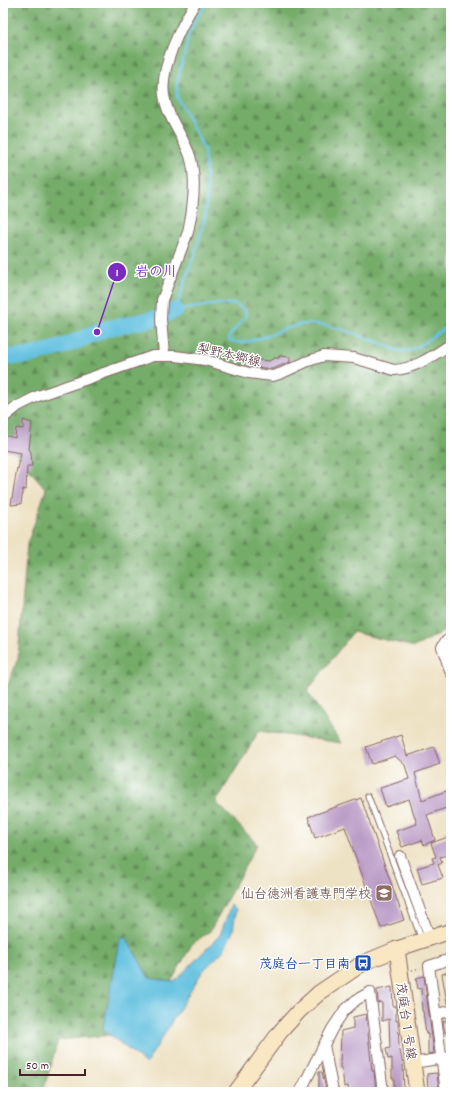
<svg xmlns="http://www.w3.org/2000/svg" width="454" height="1095" font-family="Dekko,'Klee One',sans-serif">
<defs>
<pattern id="forest-firs" width="22" height="20" patternUnits="userSpaceOnUse"><rect width="22" height="20" fill="#74ac69"/><path d="M5 1l3.5 6h-7zM16 11l3.5 6h-7z" fill="#618b57"/></pattern>
</defs>
<rect width="100%" height="100%" fill="#fff"/>
<filter id="ink" filterUnits="userSpaceOnUse"><feTurbulence type="fractalNoise" baseFrequency=".025" numOctaves="2"/><feDisplacementMap in="SourceGraphic" scale="8" xChannelSelector="R" yChannelSelector="G"/><feConvolveMatrix kernelMatrix="1 2 1 2 8 2 1 2 1" color-interpolation-filters="sRGB"/></filter>
<filter id="wash" filterUnits="userSpaceOnUse"><feTurbulence type="fractalNoise" baseFrequency=".012" numOctaves="4" result="noise"/><feDisplacementMap in="SourceGraphic" scale="16" xChannelSelector="R" yChannelSelector="G"/><feGaussianBlur stdDeviation="0.9" result="paint"/><feColorMatrix in="noise" values="0 0 0 0 0 0 0 0 0 0 0 0 0 0 0 0 0 1.4 0 .05"/><feComposite in="paint" operator="in"/></filter>
<g filter="url(#wash)">
<rect width="100%" height="100%" fill="#eee2c4"/>
<!-- forest -->
<polygon fill="url(#forest-firs)" stroke="#5f664a" points="3,3 451,3 451,628 414,647 353,632 307,691 341,743 259,731 216,802 257,844 210,931 192,944 170,984 155,1031 58,1040 43,1092 3,1092 3,698 18,658 27,545 46,489 22,461 3,432"/>
<!-- water -->
<polygon fill="#61c0df" stroke="#567085" points="231,905 236,909 233,931 224,950 202,972 146,1064 103,1029 121,936 127,939 149,978 174,982 220,935"/>
<g fill="none" stroke-linecap="round" stroke-linejoin="round">
<!-- stream -->
<path stroke="#61c0df" stroke-width="2.5" d="M206,3L196,19L189,35L177,83V97L204,149L206,173L207,192L205,218L194,257L189,269L176,310L219,304H236L245,311L246,316L230,335L229,339C240,351 284,327 298,325C325,320 355,334 380,343C389,346 397,353 406,351C424,348 435,330 451,326"/>
<!-- river -->
<polyline stroke="#61c0df" stroke-width="16" points="3,357 28,356 62,347 105,329 157,318 176,310"/>
</g>
<g id="blocks">
<!-- building -->
<g fill="#ba9bc6">
<polygon points="279,356 290,357 290,362 272,369 248,366 251,359 269,361 274,358 279,358"/>
<polygon points="23,420 32,423 29,449 31,452 32,466 27,466 26,490 23,489 21,504 11,505 17,468 18,469 21,453 3,450 3,435 15,438 16,428 23,429"/>
<polygon points="401,735 407,756 434,747 440,764 415,773 422,800 446,791 451,805 451,806 427,815 435,840 424,845 422,840 402,847 396,831 417,824 409,799 386,807 380,788 409,779 405,765 395,756 372,764 366,747"/>
<polygon points="361,798 404,920 381,928 345,827 315,838 308,817"/>
<polygon points="451,836 451,854 440,857 442,863 438,865 443,878 422,884 417,868 434,863 432,858 436,857 431,843"/>
<polygon points="451,971 451,1003 447,1003 442,974"/>
<polygon points="424,976 434,1053 428,1054 428,1034 426,1034 423,1011 422,1011 421,988 418,989 416,978"/>
<polygon points="392,987 393,1006 396,1006 396,1021 398,1021 399,1046 403,1065 404,1092 394,1092 394,1078 392,1078 392,1058 388,1059 386,1049 390,1048 389,1019 382,1021 382,1002 378,1003 378,1000 377,990"/>
<polygon points="366,1014 372,1071 374,1071 376,1092 349,1092 348,1086 344,1087 342,1068 340,1068 341,1031 353,1028 353,1017"/>
<polygon points="451,1020 451,1032 445,1033 443,1021"/>
<polygon points="319,1072 322,1072 326,1089 319,1091"/>
<polygon points="437,1073 439,1092 428,1092 427,1074"/>
</g>
</g>
</g>
<g filter="url(#ink)">
<use href="#blocks" fill-opacity="0" stroke="#836361" stroke-width="1"/>
<g fill="none" stroke-linecap="round" stroke-linejoin="round">
<!-- lane casing -->
<g stroke="#836361" stroke-width="7">
<polyline id="lane" points="368,796 422,940"/>
</g>
<!-- street casing -->
<g stroke="#836361" stroke-width="12">
<g id="street">
<path d="M164,355L161,319L162,300L188,232C193,211 197,178 190,156C183,135 167,118 164,95C160,67 181,26 195,3"/>
<path d="M3,418L18,406L38,396L153,356H175L205,360L249,373L264,375L273,376L282,373L308,361L324,356L354,358L394,370C415,369 434,355 451,344"/>
<polyline points="451,638 445,642 442,647 451,673"/>
<polyline points="400,856 430,938"/>
<polyline points="436,1014 451,1011"/>
<polyline points="324,1045 333,1092"/>
<polyline points="413,1063 451,1057"/>
<polyline points="300,1092 332,1029 344,1011 356,1000 370,992 383,1092"/>
<polyline points="446,1092 429,966 451,959"/>
</g>
</g>
<!-- secondary casing -->
<g stroke="#836361" stroke-width="17">
<g id="secondary">
<polyline points="397,949 417,1092"/>
<polyline points="236,1092 280,1032 299,1011 319,993 363,963 397,949 451,931"/>
</g>
</g>
<!-- path -->
<polyline stroke="#836361" stroke-width="1.5" stroke-dasharray="1 3" stroke-linecap="butt" points="412,970 420,968"/>
<!-- lane -->
<use href="#lane" stroke="#fff" stroke-width="5"/>
<!-- street -->
<use href="#street" stroke="#fff" stroke-width="10"/>
<!-- secondary -->
<use href="#secondary" stroke="#f9e7c3" stroke-width="15"/>
</g>
</g>
<!-- icons -->
<defs>
<g id="school-square" transform="scale(0.9)"><rect x="-9" y="-9" width="18" height="18" rx="4" fill="#8d6e63" stroke="#fff"/><path d="M0-5L7-2L0 1L-7-2ZM-4 1L0 2.5L4 1V4Q0 6-4 4Z" fill="#fff"/></g>
<g id="bus-square" transform="scale(0.9)"><rect x="-9" y="-9" width="18" height="18" rx="4" fill="#1a4fb4" stroke="#fff"/><path d="M-5-6H5V4H4V6H2V4H-2V6H-4V4H-5ZM-3.5-4V0h7V-4ZM-3.5 1.2v1.5H-2V1.2ZM2 1.2v1.5H3.5V1.2Z" fill="#fff"/></g>
</defs>
<g fill-rule="evenodd">
<use href="#school-square" x="384" y="893"/>
<use href="#bus-square" x="363" y="963"/>
</g>
<g text-anchor="middle" stroke-width="3" stroke-linejoin="round" paint-order="stroke">
<!-- street labels -->
<g font-size="13" fill="#4a1f2b" stroke="#fff">
<text transform="translate(229 354) rotate(13)" y="5">梨野本郷線</text>
<text transform="translate(407 1021) rotate(82)" y="5">茂庭台１号線</text>
</g>
<!-- education labels -->
<g font-size="13" font-weight="bold" fill="#785e54" stroke="#fff" text-anchor="end">
<text x="371" y="898">仙台徳洲看護専門学校</text>
</g>
<!-- transit labels -->
<g font-size="13" font-weight="bold" fill="#164399" stroke="#fff" text-anchor="end">
<text x="350" y="968">茂庭台一丁目南</text>
</g>
</g>
<!-- callouts -->
<path fill="none" stroke="#7b2cbf" stroke-width="1.5" d="M97 332L117 272"/>
<g fill="#7b2cbf" stroke="#fff" stroke-width="1.5">
<circle cx="97" cy="332" r="4"/>
<circle cx="117" cy="272" r="10"/>
</g>
<g font-size="12" text-anchor="middle" font-weight="bold" fill="#fff">
<text x="117" y="276">1</text>
</g>
<g font-size="14" text-anchor="middle" font-weight="bold" fill="#7b2cbf" stroke="#fff" stroke-width="3" stroke-linejoin="round" paint-order="stroke">
<text x="156" y="276">岩の川</text>
</g>
<!-- margin -->
<rect width="454" height="1095" fill="none" stroke="#fff" stroke-width="16"/>
<!-- scale -->
<path d="M20 1069v6h65v-6" fill="none" stroke="#4a1f2b" stroke-width="2"/>
<text x="26" y="1069" font-size="12" fill="#4a1f2b" stroke="#ffffff" stroke-width="3" paint-order="stroke">50 m</text>
</svg>
